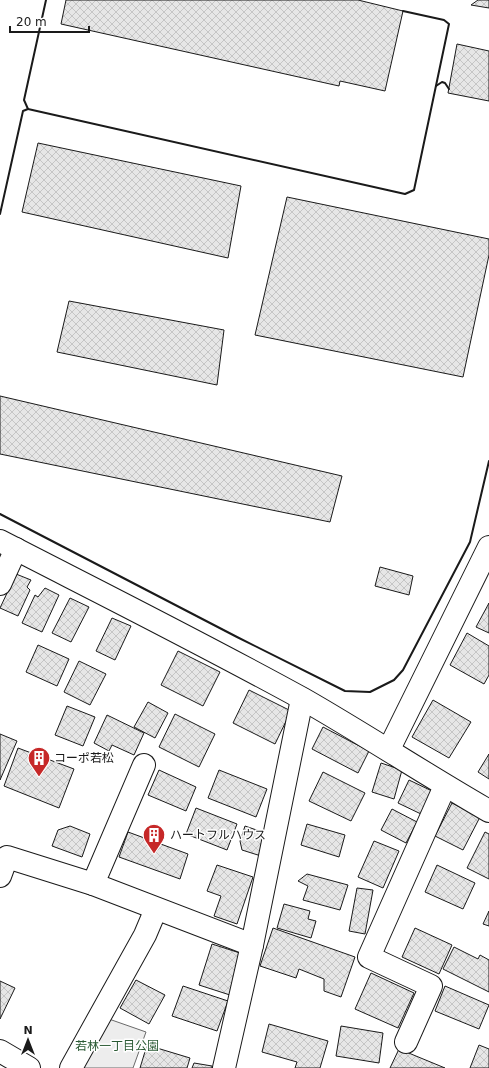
<svg xmlns="http://www.w3.org/2000/svg" width="489" height="1068" font-family="'DejaVu Sans','Noto Sans JP',sans-serif">
<defs>
<pattern id="building-cross-hatch" width="8" height="8" patternUnits="userSpaceOnUse"><rect width="8" height="8" fill="#e6e6e6"/><path d="M0 0l8 8M0 8l8-8" fill="none" stroke="#c5c5c5"/></pattern>
</defs>
<rect width="100%" height="100%" fill="#fff"/>
<!-- park -->
<polygon fill="#ededed" stroke="#6a6a6a" points="106,1018 146,1032 133,1068 81,1068"/>
<!-- building -->
<g fill="url(#building-cross-hatch)" stroke="#1a1a1a">
<polygon points="66,0 358,0 403,11 385,91 340,81 339,86 61,24"/>
<polygon points="478,0 489,0 489,8 471,5"/>
<polygon points="457,44 489,51 489,101 448,93"/>
<polygon points="38,143 241,186 228,258 22,212"/>
<polygon points="287,197 489,239 489,255 463,377 255,335"/>
<polygon points="69,301 224,330 217,385 57,352"/>
<polygon points="0,396 342,476 330,522 0,454"/>
<polygon points="380,567 413,576 409,595 375,586"/>
<polygon points="16,574 31,580 27,587 30,590 18,616 0,608"/>
<polygon points="45,588 59,595 42,632 22,623 35,595 38,597"/>
<polygon points="70,598 89,607 71,642 52,633"/>
<polygon points="489,603 489,633 476,627"/>
<polygon points="112,618 131,626 115,660 96,651"/>
<polygon points="467,633 489,646 489,675 484,684 450,665"/>
<polygon points="38,645 69,659 57,686 26,672"/>
<polygon points="178,651 220,672 203,706 161,685"/>
<polygon points="79,661 106,674 90,705 64,692"/>
<polygon points="249,690 291,711 275,744 233,723"/>
<polygon points="433,700 471,722 449,758 412,737"/>
<polygon points="148,702 168,713 155,738 134,727"/>
<polygon points="67,706 95,717 83,746 55,735"/>
<polygon points="175,714 215,734 199,767 159,747"/>
<polygon points="107,715 144,733 134,755 112,745 109,751 94,743"/>
<polygon points="323,727 369,751 358,773 312,749"/>
<polygon points="0,734 17,741 0,780"/>
<polygon points="18,748 74,769 59,808 4,786"/>
<polygon points="489,754 489,779 478,772"/>
<polygon points="381,763 402,770 394,799 372,792"/>
<polygon points="159,770 196,787 186,811 148,795"/>
<polygon points="219,770 267,789 256,817 208,798"/>
<polygon points="323,772 365,793 351,821 309,801"/>
<polygon points="409,780 432,791 421,814 398,803"/>
<polygon points="452,803 480,817 463,850 435,836"/>
<polygon points="196,808 237,824 227,850 186,834"/>
<polygon points="392,809 417,822 406,843 381,830"/>
<polygon points="307,824 345,835 339,857 301,845"/>
<polygon points="70,826 90,834 82,857 52,846 58,830"/>
<polygon points="245,826 268,834 261,856 242,850 240,841"/>
<polygon points="128,832 188,854 180,879 119,857"/>
<polygon points="485,832 489,834 489,879 467,868"/>
<polygon points="374,841 399,851 383,888 358,877"/>
<polygon points="217,865 253,877 237,924 214,916 221,896 207,891"/>
<polygon points="437,865 475,883 463,909 425,892"/>
<polygon points="307,874 348,885 340,910 303,900 308,886 298,881"/>
<polygon points="357,888 373,890 365,934 349,931"/>
<polygon points="284,904 310,911 308,919 316,921 311,938 277,928"/>
<polygon points="489,911 489,926 483,924"/>
<polygon points="273,928 355,957 341,997 324,991 324,979 299,969 296,978 260,966"/>
<polygon points="415,928 452,945 439,974 402,957"/>
<polygon points="212,944 243,954 230,995 199,985"/>
<polygon points="454,947 478,959 480,955 489,960 489,992 443,969"/>
<polygon points="371,973 414,993 398,1028 355,1009"/>
<polygon points="136,980 165,995 149,1024 120,1008"/>
<polygon points="0,981 15,988 0,1019"/>
<polygon points="183,986 228,1001 217,1031 172,1016"/>
<polygon points="445,986 489,1005 479,1029 435,1011"/>
<polygon points="269,1024 328,1041 320,1068 295,1068 297,1062 262,1052"/>
<polygon points="341,1026 383,1033 379,1063 336,1056"/>
<polygon points="147,1045 190,1058 187,1068 140,1068"/>
<polygon points="479,1045 489,1049 489,1068 470,1068"/>
<polygon points="399,1049 445,1068 390,1068"/>
<polygon points="194,1063 212,1066 212,1068 192,1068"/>
</g>
<g fill="none" stroke-linecap="round" stroke-linejoin="round">
<!-- minor casing -->
<g stroke="#1a1a1a" stroke-width="24">
<g id="minor">
<path d="M0,541C101,593 203,644 303,699C366,735 426,775 489,811"/>
<polyline points="0,584 16,549"/>
<polyline points="389,749 489,547"/>
<polyline points="144,765 93,884 252,945"/>
<polyline points="0,876 7,857 93,884"/>
<polyline points="406,1042 431,986 369,957 445,786"/>
<polyline points="0,1051 29,1068"/>
<polyline points="71,1068 145,935 156,909"/>
<polyline points="224,1068 252,945 302,699"/>
</g>
</g>
<!-- minor -->
<use href="#minor" stroke="#fff" stroke-width="22"/>
<!-- wall -->
<g stroke="#1a1a1a" stroke-width="2">
<polyline points="436,86 442,82 445,83 449,89"/>
<polyline points="28,109 405,194 414,190 449,24 444,20 403,11"/>
<polyline points="0,214 23,111 28,109 24,100 46,0"/>
<polyline points="0,514 237,637 345,691 370,692 394,680 403,670 470,542 489,461"/>
</g>
</g>
<!-- icons -->
<defs>
<g id="building-pin" transform="scale(1.15)"><path d="M0 17L-7.5 6A9.5 9.5 0 1 1 7.5 6Z" fill="#c62828" stroke="#fff"/><path d="M-4-6H4V6H1V3H-1V6H-4ZM-2.5-4.3h1.7v1.8h-1.7ZM.8-4.3h1.7v1.8H.8ZM-2.5-1h1.7V.8h-1.7ZM.8-1h1.7V.8H.8Z" fill="#fff"/></g>
</defs>
<g fill-rule="evenodd">
<use href="#building-pin" x="39" y="758"/>
<use href="#building-pin" x="154" y="835"/>
</g>
<g text-anchor="middle" stroke-width="3" stroke-linejoin="round" paint-order="stroke">
<!-- poi labels -->
<g font-size="12" fill="#1a1a1a" stroke="#fff" text-anchor="start">
<text x="54" y="762">コーポ若松</text>
<text x="170" y="839">ハートフルハウス</text>
</g>
<!-- park labels -->
<g font-size="12" fill="#2b5a34" stroke="#fff">
<text x="117" y="1050">若林一丁目公園</text>
</g>
</g>
<!-- north arrow -->
<g transform="translate(28 1040)" stroke="#ffffff" stroke-width="3" paint-order="stroke">
<path d="M0-3L7 15L0 10L-7 15Z" fill="#1a1a1a"/>
<text y="-6" font-size="11" font-weight="bold" text-anchor="middle" fill="#1a1a1a">N</text>
</g>
<!-- scale -->
<path d="M10 26v6h79v-6" fill="none" stroke="#1a1a1a" stroke-width="2"/>
<text x="16" y="26" font-size="12" fill="#1a1a1a" stroke="#ffffff" stroke-width="3" paint-order="stroke">20 m</text>
</svg>
